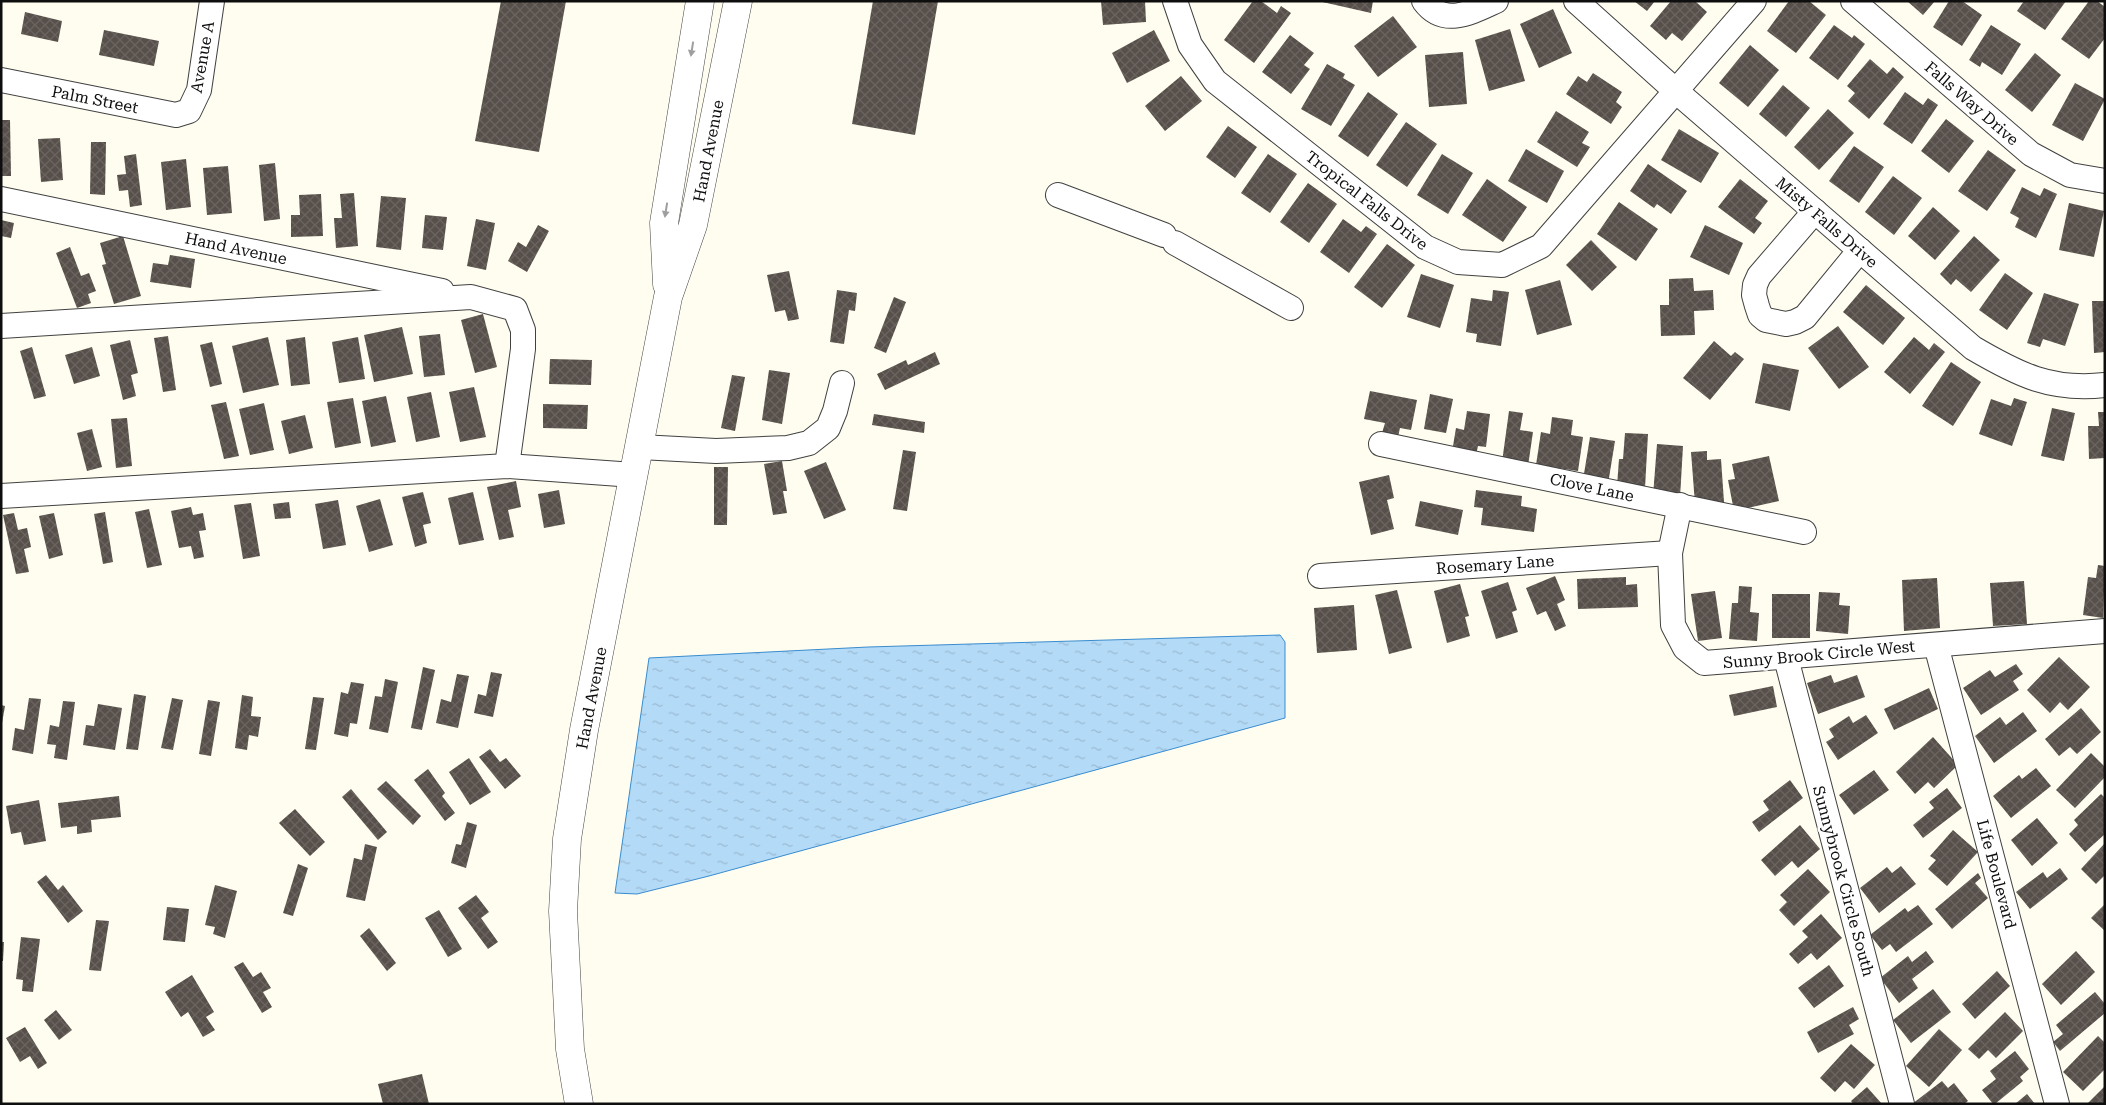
<svg xmlns="http://www.w3.org/2000/svg" width="2106" height="1105" font-family="'Roboto Serif',serif">
<defs>
<pattern id="water-ripples" width="26" height="14" patternUnits="userSpaceOnUse" patternTransform="scale(1.25)"><rect width="26" height="14" fill="#b3daf7"/><path d="M2 4q2-2 4 0t4 0M15 11q2-2 4 0t4 0" fill="none" stroke="#99bad3"/></pattern>
<pattern id="building-cross-hatch" width="8" height="8" patternUnits="userSpaceOnUse" patternTransform="scale(1.25)"><rect width="8" height="8" fill="#574f4a"/><path d="M0 0l8 8M0 8l8-8" fill="none" stroke="#6a6460"/></pattern>
</defs>
<rect width="100%" height="100%" fill="#fffdef"/>
<!-- water -->
<polygon fill="url(#water-ripples)" stroke="#398ccf" points="1280,635 1285,642 1285,718 709,876 637,894 615,893 649,658 868,647"/>
<!-- building -->
<g fill="url(#building-cross-hatch)">
<polygon points="501,1 566,1 539,152 475,141"/>
<polygon points="873,1 938,1 915,135 852,124"/>
<polygon points="1101,1 1145,1 1146,22 1103,25"/>
<polygon points="1253,1 1261,1 1277,13 1281,6 1291,13 1254,63 1224,40"/>
<polygon points="1318,1 1373,1 1371,13"/>
<polygon points="1634,1 1655,1 1647,11"/>
<polygon points="1671,1 1695,1 1707,12 1682,41 1672,33 1666,40 1650,26"/>
<polygon points="1789,1 1809,1 1826,15 1796,53 1767,31"/>
<polygon points="1907,1 1935,1 1923,15"/>
<polygon points="1949,1 1962,1 1982,15 1962,46 1933,27"/>
<polygon points="2024,1 2066,1 2045,30 2017,11"/>
<polygon points="2089,1 2097,1 2105,7 2105,38 2089,59 2061,39"/>
<polygon points="1553,9 1572,53 1539,68 1520,24"/>
<polygon points="25,12 62,21 58,42 21,34"/>
<polygon points="1393,16 1417,47 1378,77 1354,46"/>
<polygon points="1834,25 1852,38 1854,35 1865,44 1838,80 1809,58"/>
<polygon points="1991,25 2021,44 2002,75 1982,62 1980,67 1969,60"/>
<polygon points="1510,29 1525,81 1489,91 1475,40"/>
<polygon points="104,30 159,41 154,66 99,55"/>
<polygon points="1154,30 1170,61 1127,83 1112,53"/>
<polygon points="1290,35 1314,53 1304,65 1310,69 1291,94 1262,72"/>
<polygon points="1750,45 1779,70 1748,107 1719,83"/>
<polygon points="1463,52 1467,104 1429,107 1425,55"/>
<polygon points="2035,53 2061,75 2032,112 2005,90"/>
<polygon points="1870,59 1887,74 1893,67 1904,77 1869,119 1848,101 1855,93 1847,86"/>
<polygon points="1327,64 1345,74 1343,78 1355,85 1331,126 1301,109"/>
<polygon points="1593,73 1622,92 1616,102 1622,107 1611,124 1566,94 1578,76 1587,82"/>
<polygon points="1181,76 1202,101 1165,131 1145,106"/>
<polygon points="2075,83 2105,99 2083,141 2052,125"/>
<polygon points="1783,85 1810,108 1786,137 1759,114"/>
<polygon points="1368,92 1398,114 1368,157 1338,136"/>
<polygon points="1905,92 1923,105 1928,98 1938,105 1912,144 1883,124"/>
<polygon points="1828,109 1854,133 1819,170 1794,147"/>
<polygon points="1556,111 1589,132 1582,143 1590,147 1577,167 1537,142"/>
<polygon points="1946,119 1974,141 1949,173 1921,151"/>
<polygon points="1,120 10,120 11,176 1,176"/>
<polygon points="1406,122 1437,144 1407,187 1376,165"/>
<polygon points="1228,126 1257,147 1235,178 1206,157"/>
<polygon points="1679,129 1719,153 1701,183 1661,160"/>
<polygon points="60,138 63,180 41,182 38,139"/>
<polygon points="91,142 106,142 105,195 90,194"/>
<polygon points="1854,146 1884,167 1859,203 1829,181"/>
<polygon points="1526,149 1564,171 1547,203 1508,181"/>
<polygon points="1988,150 2016,170 1987,211 1958,191"/>
<polygon points="136,154 142,205 130,207 128,190 119,191 117,175 126,174 124,156"/>
<polygon points="1268,154 1297,174 1270,213 1241,193"/>
<polygon points="1442,154 1473,173 1448,214 1417,195"/>
<polygon points="186,159 191,207 166,210 161,162"/>
<polygon points="275,163 280,219 264,221 259,165"/>
<polygon points="1648,164 1687,191 1671,214 1657,204 1654,208 1630,191"/>
<polygon points="228,166 232,213 207,215 203,168"/>
<polygon points="1893,176 1922,198 1894,235 1865,212"/>
<polygon points="1487,179 1527,207 1503,242 1462,215"/>
<polygon points="1740,179 1768,201 1755,218 1762,223 1754,234 1718,207"/>
<polygon points="1308,183 1337,204 1309,243 1280,222"/>
<polygon points="2022,187 2040,196 2044,188 2057,194 2036,238 2015,227 2019,218 2010,213"/>
<polygon points="354,193 358,246 336,248 334,218 342,218 340,194"/>
<polygon points="321,194 323,236 291,237 291,215 300,215 299,195"/>
<polygon points="381,196 406,198 401,250 376,247"/>
<polygon points="1619,202 1658,229 1636,261 1597,234"/>
<polygon points="2069,203 2104,211 2094,257 2059,250"/>
<polygon points="1933,207 1960,231 1935,260 1908,236"/>
<polygon points="425,215 447,217 443,250 422,248"/>
<polygon points="476,219 495,223 486,270 467,266"/>
<polygon points="1343,219 1361,232 1366,226 1377,234 1349,273 1320,252"/>
<polygon points="1,220 14,223 11,238 1,236"/>
<polygon points="538,225 549,231 527,272 508,261 518,242 526,247"/>
<polygon points="1705,225 1743,243 1729,275 1690,257"/>
<polygon points="123,236 141,296 114,304 102,265 106,264 100,243"/>
<polygon points="1974,236 2000,260 1971,292 1956,279 1951,285 1940,274"/>
<polygon points="1591,240 1617,267 1592,291 1566,265"/>
<polygon points="1387,244 1415,265 1382,308 1354,287"/>
<polygon points="70,247 81,276 89,273 96,291 88,294 91,303 77,308 56,253"/>
<polygon points="170,255 195,259 191,288 150,282 153,263 168,265"/>
<polygon points="789,271 799,319 788,321 785,310 775,312 767,275"/>
<polygon points="2005,273 2033,293 2007,330 1979,310"/>
<polygon points="1421,274 1454,285 1440,328 1407,317"/>
<polygon points="1693,278 1694,291 1713,290 1714,310 1694,311 1695,335 1661,336 1660,305 1669,305 1669,279"/>
<polygon points="1560,280 1572,325 1537,335 1525,290"/>
<polygon points="1866,285 1905,318 1883,345 1843,312"/>
<polygon points="837,290 857,293 855,311 849,310 844,344 830,342"/>
<polygon points="1493,290 1509,292 1501,346 1476,342 1477,334 1466,332 1471,298 1492,301"/>
<polygon points="2044,293 2079,304 2065,346 2043,339 2040,347 2027,343"/>
<polygon points="894,297 906,302 886,353 874,348"/>
<polygon points="2092,301 2105,301 2105,352 2094,353"/>
<polygon points="483,314 497,367 475,373 461,320"/>
<polygon points="1838,326 1869,367 1839,389 1808,348"/>
<polygon points="402,327 413,374 374,382 364,335"/>
<polygon points="440,334 445,375 424,377 419,336"/>
<polygon points="168,336 176,390 163,392 154,338"/>
<polygon points="268,337 279,385 243,393 232,346"/>
<polygon points="305,337 310,384 291,386 286,340"/>
<polygon points="358,337 365,379 339,383 332,342"/>
<polygon points="1914,337 1929,350 1934,343 1945,352 1910,394 1884,372"/>
<polygon points="130,340 138,373 131,375 136,396 123,400 110,345"/>
<polygon points="1714,341 1731,356 1735,352 1744,359 1710,400 1683,378"/>
<polygon points="212,342 222,384 210,387 200,345"/>
<polygon points="32,347 46,396 34,399 20,351"/>
<polygon points="92,347 100,376 74,384 65,355"/>
<polygon points="935,352 940,364 885,390 877,374 906,360 908,365"/>
<polygon points="550,359 592,360 591,385 549,384"/>
<polygon points="1951,362 1981,382 1953,426 1922,406"/>
<polygon points="1763,363 1799,370 1790,411 1755,403"/>
<polygon points="769,370 790,373 782,424 762,420"/>
<polygon points="732,375 745,377 735,431 721,428"/>
<polygon points="474,387 486,437 460,442 449,392"/>
<polygon points="1370,391 1417,400 1411,430 1400,428 1398,437 1382,433 1385,423 1364,419"/>
<polygon points="431,392 440,437 416,442 407,397"/>
<polygon points="1430,394 1453,399 1446,433 1424,429"/>
<polygon points="386,396 396,442 371,447 362,401"/>
<polygon points="353,398 361,443 335,448 327,402"/>
<polygon points="2014,398 2027,402 2012,446 1979,434 1991,399 2011,406"/>
<polygon points="226,402 239,456 224,459 211,405"/>
<polygon points="264,403 274,450 250,455 239,409"/>
<polygon points="543,404 588,405 587,429 543,428"/>
<polygon points="2052,408 2075,413 2064,461 2041,456"/>
<polygon points="1467,411 1490,414 1486,447 1478,446 1476,455 1452,452 1456,428 1464,430"/>
<polygon points="1509,411 1523,413 1520,430 1533,432 1528,466 1502,462"/>
<polygon points="2098,412 2105,412 2105,458 2089,459 2088,426 2099,426"/>
<polygon points="874,414 925,422 924,433 872,425"/>
<polygon points="305,415 313,448 289,454 281,421"/>
<polygon points="1552,417 1573,420 1571,435 1583,437 1578,471 1536,465 1541,432 1550,434"/>
<polygon points="127,418 132,466 116,468 111,419"/>
<polygon points="92,429 102,467 87,471 77,433"/>
<polygon points="1625,433 1648,434 1645,488 1617,486 1619,459 1623,459"/>
<polygon points="1590,437 1615,441 1608,484 1583,480"/>
<polygon points="1657,444 1683,446 1680,498 1653,496"/>
<polygon points="903,450 916,452 907,511 893,509"/>
<polygon points="1707,451 1707,460 1721,459 1724,502 1695,504 1691,452"/>
<polygon points="1769,456 1779,501 1734,511 1728,480 1735,479 1732,464"/>
<polygon points="782,461 787,491 783,491 787,513 773,515 764,464"/>
<polygon points="826,462 846,510 824,519 804,471"/>
<polygon points="714,467 728,467 727,525 714,525"/>
<polygon points="1389,475 1394,498 1387,500 1394,529 1371,535 1359,482"/>
<polygon points="516,481 521,507 508,510 514,537 499,540 487,487"/>
<polygon points="559,490 565,524 544,528 538,494"/>
<polygon points="1476,490 1522,496 1521,506 1537,509 1534,532 1481,525 1483,508 1474,507"/>
<polygon points="423,492 431,523 423,525 427,543 415,547 402,497"/>
<polygon points="473,492 484,540 459,545 448,498"/>
<polygon points="380,499 393,545 369,552 356,506"/>
<polygon points="338,500 346,545 323,549 315,504"/>
<polygon points="1420,501 1463,510 1458,535 1415,526"/>
<polygon points="289,502 291,518 275,519 273,504"/>
<polygon points="251,503 260,556 243,559 234,505"/>
<polygon points="191,507 193,515 203,513 206,530 199,531 204,557 194,559 191,546 179,548 171,511"/>
<polygon points="149,509 162,565 147,568 135,512"/>
<polygon points="105,512 113,562 103,564 94,514"/>
<polygon points="14,513 18,530 27,528 31,547 24,549 29,572 16,574 3,515"/>
<polygon points="54,513 63,555 49,559 39,516"/>
<polygon points="2098,565 2105,566 2103,618 2083,615 2088,577 2096,578"/>
<polygon points="1555,576 1565,600 1557,604 1566,626 1555,631 1546,611 1537,615 1526,588"/>
<polygon points="1626,577 1626,585 1637,584 1638,607 1578,609 1577,579"/>
<polygon points="1937,578 1940,628 1904,631 1902,580"/>
<polygon points="2024,581 2027,624 1993,626 1990,583"/>
<polygon points="1508,582 1517,610 1512,612 1518,632 1496,639 1481,591"/>
<polygon points="1460,584 1469,616 1465,617 1470,636 1447,643 1434,591"/>
<polygon points="1739,586 1752,587 1750,612 1759,613 1757,641 1729,639 1732,603 1738,603"/>
<polygon points="1397,590 1412,648 1389,654 1375,595"/>
<polygon points="1715,591 1722,638 1698,641 1691,594"/>
<polygon points="1819,592 1840,593 1839,605 1850,606 1848,634 1816,631"/>
<rect x="1772" y="594" width="38" height="44"/>
<polygon points="1354,605 1357,650 1317,653 1314,608"/>
<polygon points="2059,657 2090,687 2068,710 2060,702 2050,713 2027,690"/>
<polygon points="2016,664 2023,674 2013,681 2019,690 1981,715 1963,688 1990,670 1995,677"/>
<polygon points="423,667 435,670 422,730 411,728"/>
<polygon points="491,672 502,674 493,717 474,713 478,694 486,696"/>
<polygon points="457,674 469,676 458,728 436,723 441,699 451,702"/>
<polygon points="1831,675 1834,683 1857,675 1865,697 1818,714 1807,683"/>
<polygon points="385,679 398,682 388,733 369,729 375,696 382,697"/>
<polygon points="351,682 364,684 357,724 350,723 348,737 334,734 341,692 348,694"/>
<polygon points="1773,686 1777,707 1734,716 1729,695"/>
<polygon points="1929,688 1938,709 1894,730 1884,709"/>
<polygon points="134,694 146,696 138,750 126,749"/>
<polygon points="242,695 253,697 251,716 261,717 258,737 249,735 247,750 235,748"/>
<polygon points="313,697 324,698 316,750 305,749"/>
<polygon points="29,698 41,699 33,754 12,750 15,728 24,730"/>
<polygon points="172,698 183,700 173,750 161,748"/>
<polygon points="208,700 220,702 211,756 199,754"/>
<polygon points="63,701 75,702 67,760 54,758 56,745 47,744 50,725 59,727"/>
<polygon points="98,704 122,708 115,750 83,745 86,725 94,726"/>
<polygon points="1,705 5,706 2,723 1,723"/>
<polygon points="2081,708 2101,732 2077,754 2070,747 2059,756 2045,739"/>
<polygon points="2023,712 2037,731 1994,763 1975,736 2000,717 2006,725"/>
<polygon points="1866,715 1878,733 1838,760 1826,742 1834,737 1829,729 1849,716 1853,723"/>
<polygon points="1933,737 1958,765 1934,788 1928,782 1915,794 1896,772"/>
<polygon points="490,749 500,762 506,758 521,776 505,789 479,757"/>
<polygon points="2091,753 2105,767 2105,777 2075,808 2056,790"/>
<polygon points="469,758 491,792 470,805 449,772"/>
<polygon points="2036,768 2051,786 2011,818 1993,796 2019,775 2022,779"/>
<polygon points="428,769 445,793 442,796 455,813 445,821 414,780"/>
<polygon points="1874,770 1889,790 1854,815 1839,795"/>
<polygon points="1790,780 1803,798 1759,832 1752,822 1769,810 1763,801"/>
<polygon points="386,781 421,816 413,825 377,789"/>
<polygon points="1947,788 1962,808 1923,838 1913,825 1934,808 1929,802"/>
<polygon points="351,789 387,832 378,840 342,797"/>
<polygon points="2101,794 2105,798 2105,834 2085,852 2069,834 2078,825 2074,820"/>
<polygon points="119,796 121,817 91,820 92,832 77,834 77,826 61,828 58,803"/>
<polygon points="39,800 46,841 24,845 21,832 11,834 6,806"/>
<polygon points="295,809 325,842 310,856 279,823"/>
<polygon points="2037,818 2058,843 2032,866 2011,840"/>
<polygon points="467,822 477,825 466,868 451,863 456,844 461,845"/>
<polygon points="1800,825 1820,849 1798,868 1792,861 1775,876 1761,860"/>
<polygon points="1953,830 1978,852 1947,886 1928,869 1936,860 1930,856"/>
<polygon points="2105,843 2105,875 2096,884 2081,869"/>
<polygon points="365,844 377,847 365,901 346,897 354,858 362,860"/>
<polygon points="298,864 308,868 293,916 283,913"/>
<polygon points="1901,866 1916,884 1879,913 1860,888 1887,867 1892,873"/>
<polygon points="2060,868 2068,879 2030,909 2016,892 2043,872 2047,878"/>
<polygon points="1808,869 1830,892 1794,926 1779,910 1787,902 1780,895"/>
<polygon points="1978,873 1981,878 1975,883 1988,898 1952,929 1935,909"/>
<polygon points="46,875 58,890 63,885 83,911 68,923 37,882"/>
<polygon points="215,885 237,891 225,938 213,934 215,927 205,925"/>
<polygon points="476,895 489,912 481,918 498,942 488,949 458,908"/>
<polygon points="2105,904 2105,931 2091,918"/>
<polygon points="1918,905 1933,924 1896,952 1890,944 1882,950 1870,935 1905,908 1908,912"/>
<polygon points="167,907 189,909 185,942 163,940"/>
<polygon points="439,910 462,949 448,957 425,918"/>
<polygon points="1821,914 1842,938 1817,960 1811,953 1798,964 1789,954 1808,937 1802,931"/>
<polygon points="96,920 109,921 101,971 89,970"/>
<polygon points="369,928 396,963 387,971 360,936"/>
<polygon points="21,937 40,939 33,992 22,991 23,980 16,979"/>
<polygon points="1,942 4,942 3,961 1,961"/>
<polygon points="1926,951 1934,962 1912,979 1918,988 1899,1003 1880,978 1908,956 1912,962"/>
<polygon points="2076,951 2095,972 2061,1005 2042,984"/>
<polygon points="243,962 253,977 261,972 271,988 263,992 272,1007 262,1013 234,967"/>
<polygon points="1829,965 1844,986 1814,1008 1798,988"/>
<polygon points="1997,971 2010,986 1975,1019 1962,1004"/>
<polygon points="192,975 214,1012 206,1017 215,1030 203,1037 188,1012 181,1017 165,992"/>
<polygon points="1933,989 1951,1012 1911,1043 1893,1020"/>
<polygon points="2095,992 2105,1004 2105,1013 2060,1051 2053,1042 2063,1034 2056,1025"/>
<polygon points="1853,1007 1859,1019 1849,1025 1854,1034 1818,1053 1807,1032"/>
<polygon points="56,1010 72,1030 59,1040 44,1020"/>
<polygon points="2005,1012 2023,1031 1996,1058 1988,1050 1979,1059 1968,1049"/>
<polygon points="25,1027 47,1063 38,1069 30,1056 20,1062 6,1038"/>
<polygon points="1939,1029 1962,1050 1929,1087 1906,1066"/>
<polygon points="2098,1036 2105,1043 2105,1069 2083,1091 2063,1072"/>
<polygon points="1851,1044 1875,1065 1854,1089 1845,1081 1835,1092 1820,1078"/>
<polygon points="2015,1051 2029,1069 2020,1077 2023,1081 1995,1104 1993,1104 1982,1090 1996,1079 1990,1071"/>
<polygon points="422,1074 429,1104 383,1104 378,1084"/>
<polygon points="1942,1081 1948,1088 1954,1083 1968,1101 1964,1104 1912,1104"/>
<polygon points="2105,1086 2105,1104 2087,1104"/>
<polygon points="1867,1087 1882,1104 1853,1104 1851,1101"/>
<polygon points="2027,1094 2035,1104 2015,1104"/>
</g>
<g fill="none" stroke-linecap="round" stroke-linejoin="round">
<!-- minor casing -->
<g stroke="#414141" stroke-width="26">
<g id="minor">
<polyline points="1175,1 1190,45 1215,81 1425,247 1458,262 1502,265 1541,246 1754,1"/>
<path d="M1424,1C1444,28 1472,12 1496,1"/>
<path d="M1576,1L1677,92L1973,348C2019,375 2051,391 2105,385"/>
<polyline points="1853,1 2031,154 2070,175 2105,181"/>
<polyline points="1,80 176,115 189,111 199,90 212,1"/>
<polyline points="1058,195 1164,235"/>
<polyline points="1,199 442,291"/>
<polyline points="1815,211 1759,276 1755,285 1754,295 1757,306 1760,315 1766,320 1786,324 1795,322 1805,317 1860,250"/>
<polyline points="1175,243 1291,308"/>
<polyline points="1,326 471,297 515,309 523,330 523,349 507,466"/>
<polyline points="1381,444 1804,532"/>
<polyline points="640,447 716,451 788,448 809,443 828,428 835,411 842,383"/>
<polyline points="1,496 507,466 634,475"/>
<polyline points="1680,505 1670,553 1673,625 1685,648 1704,663 2105,631"/>
<polyline points="1320,576 1670,553"/>
<polyline points="1936,645 2057,1104"/>
<polyline points="1786,658 1902,1104"/>
</g>
</g>
<!-- tertiary casing -->
<g stroke="#414141" stroke-width="29">
<g id="tertiary">
<polyline points="667,284 664,223 700,1"/>
<polyline points="579,1104 570,1049 563,911 567,839 584,730 668,297 693,225 738,1"/>
</g>
</g>
<!-- minor -->
<use href="#minor" stroke="#fff" stroke-width="24"/>
<!-- tertiary -->
<use href="#tertiary" stroke="#fff" stroke-width="28"/>
</g>
<!-- one-way arrows -->
<defs><path id="oneway-solid" d="M-6-.8H1V-3.2L6.5 0L1 3.2V.8H-6Z" transform="scale(1.25)"/></defs>
<g fill="#9f9f9f">
<use href="#oneway-solid" transform="translate(692 49) rotate(99)"/>
<use href="#oneway-solid" transform="translate(666 210) rotate(99)"/>
</g>
<g text-anchor="middle" stroke-width="5" stroke-linejoin="round" paint-order="stroke">
<!-- street labels -->
<g font-size="16" fill="#0e0e0e" stroke="#fff">
<text transform="translate(202 57) rotate(-80)" y="6">Avenue A</text>
<text transform="translate(95 99) rotate(11)" y="6">Palm Street</text>
<text transform="translate(1972 103) rotate(41)" y="6">Falls Way Drive</text>
<text transform="translate(708 151) rotate(-79)" y="6">Hand Avenue</text>
<text transform="translate(1367 200) rotate(38)" y="6">Tropical Falls Drive</text>
<text transform="translate(1827 222) rotate(41)" y="6">Misty Falls Drive</text>
<text transform="translate(236 248) rotate(12)" y="6">Hand Avenue</text>
<text transform="translate(1592 487) rotate(12)" y="6">Clove Lane</text>
<text transform="translate(1495 564) rotate(-4)" y="6">Rosemary Lane</text>
<text transform="translate(1819 654) rotate(-5)" y="6">Sunny Brook Circle West</text>
<text transform="translate(591 698) rotate(-79)" y="6">Hand Avenue</text>
<text transform="translate(1997 874) rotate(75)" y="6">Life Boulevard</text>
<text transform="translate(1844 881) rotate(75)" y="6">Sunnybrook Circle South</text>
</g>
</g>
<!-- border -->
<rect width="2106" height="1105" fill="none" stroke="#0e0e0e" stroke-width="5"/>
</svg>
